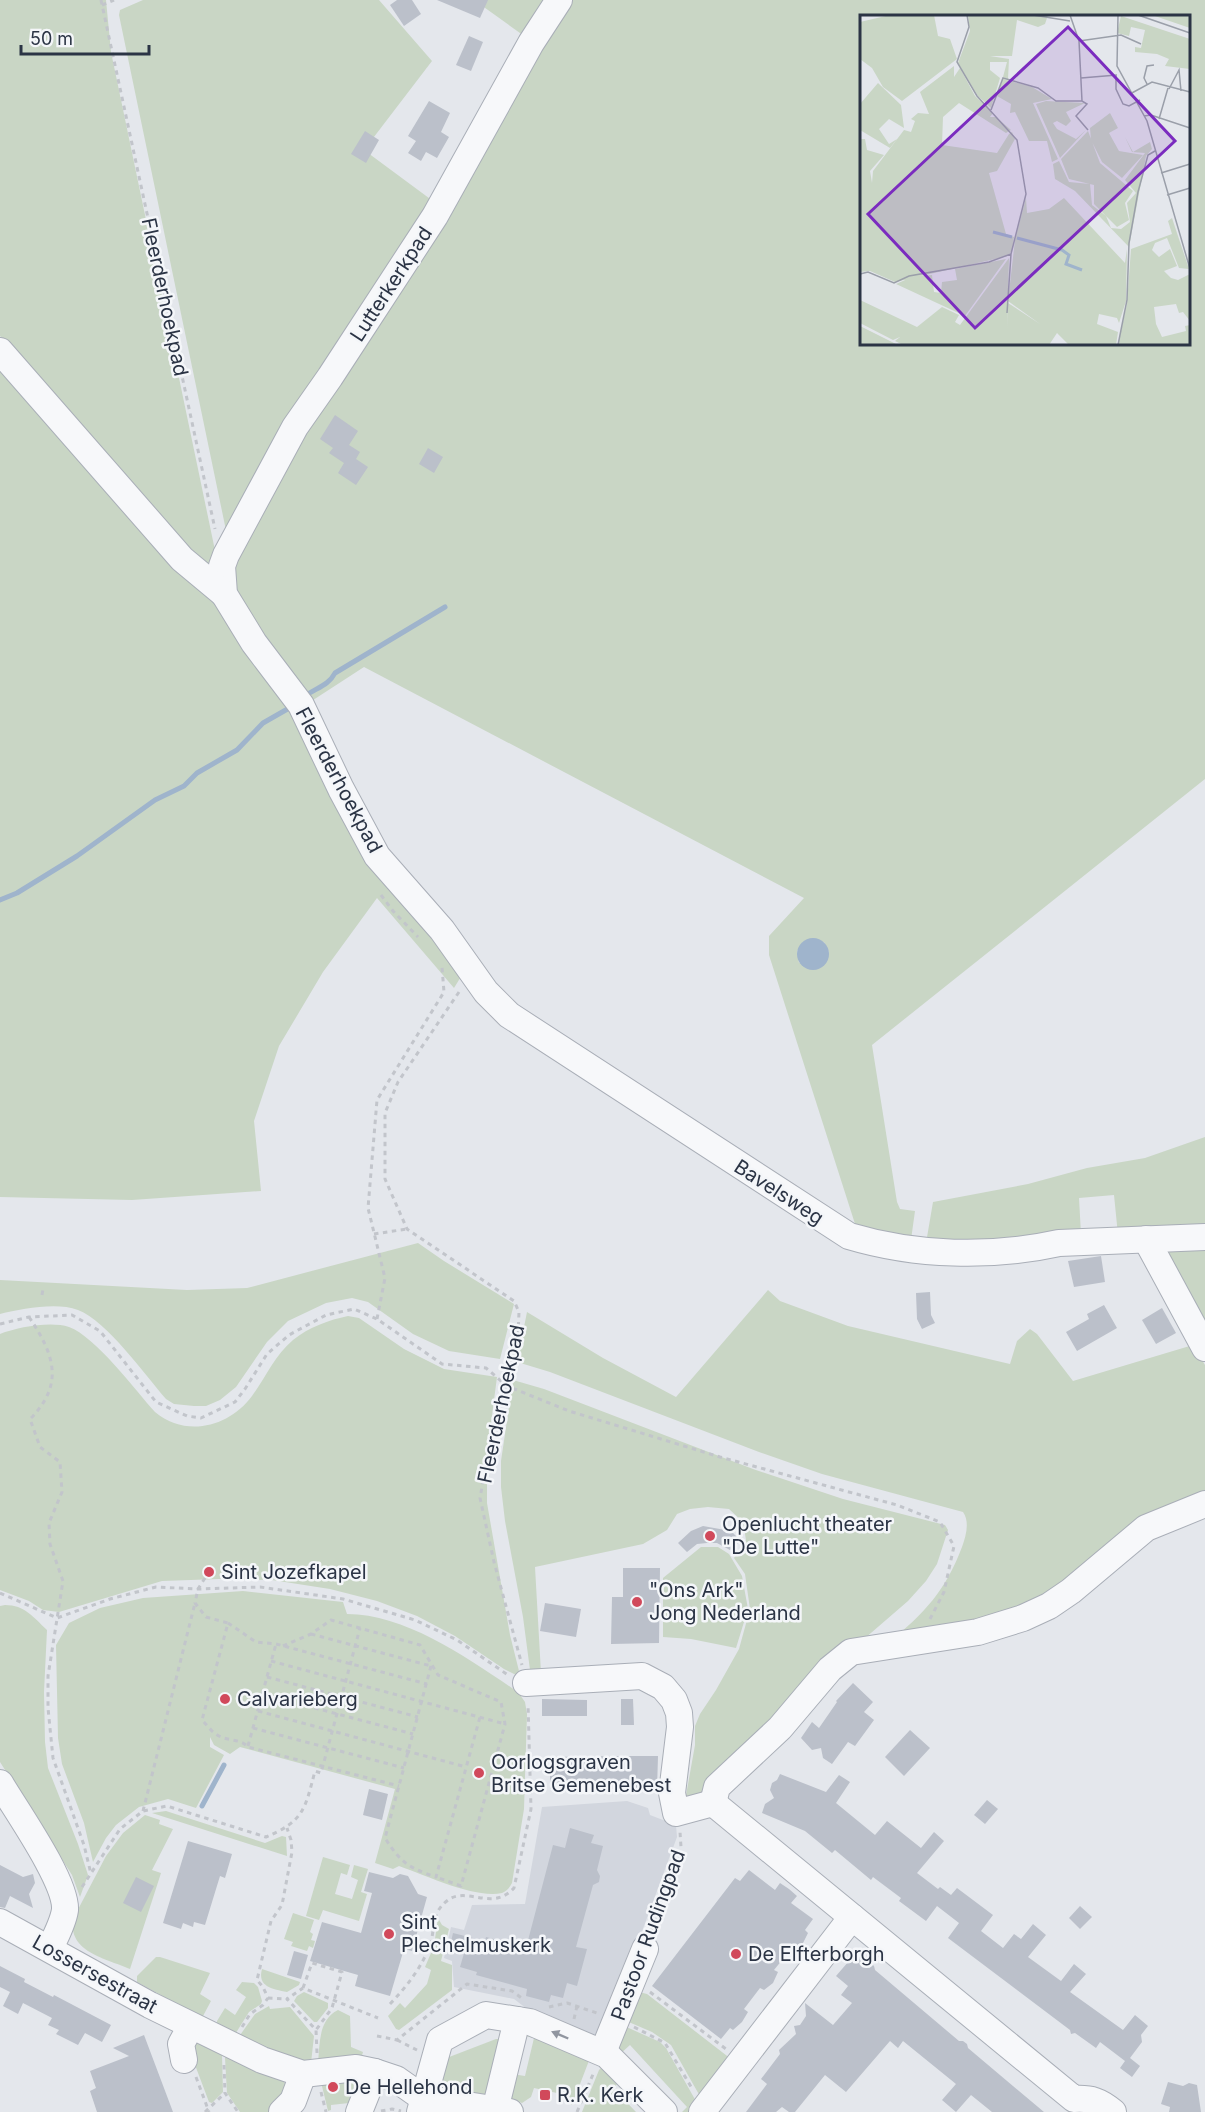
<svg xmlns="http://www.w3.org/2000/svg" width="1205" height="2112" font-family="Inter,sans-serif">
<rect width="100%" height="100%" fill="#e4e7ec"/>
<!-- built -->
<polygon fill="#d2d6de" points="627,1801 648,1808 650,1815 676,1825 677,1837 601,2042 543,2021 514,1999 454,1987 452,1961 444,1958 451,1927 464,1930 472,1905 525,1904 542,1807"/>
<!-- green -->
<g fill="#c9d6c5" fill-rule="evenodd">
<polygon points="0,0 106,0 111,52 217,560 205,571 0,336"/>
<polygon points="143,0 379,0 432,61 364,150 437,204 228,540 119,15 120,10"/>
<polygon points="474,0 553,0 527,38"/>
<path d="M571,0H1205V779L872,1045L897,1202L900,1209L915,1211L910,1247L856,1227L769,955V936L804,898L364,667L307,704L237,595L232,575L241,545L290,457L555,19ZM862,16H1188V344H862ZM803,942H824L829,952L799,963L797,951Z"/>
<polygon points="0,358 203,590 234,626 285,694 358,849 462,975 454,988 377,898 323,972 279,1046 254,1121 261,1191 132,1200 0,1197"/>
<polygon points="1205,1137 1205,1230 1118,1235 1114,1195 1079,1198 1081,1234 925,1249 933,1202 1028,1184 1087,1168 1145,1158"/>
<path d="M418,1243L444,1261L514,1304L500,1359L449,1351L413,1334L368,1302L352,1298L326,1303L288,1321L267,1342L236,1387L220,1400L206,1406H194L174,1404L166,1399C145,1375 107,1321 78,1310C56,1302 22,1309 0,1314V1280L187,1290L247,1288Z"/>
<polygon points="1205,1246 1205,1333 1160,1251"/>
<path d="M768,1290L780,1301L848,1326L1010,1364L1017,1341L1030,1329L1037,1334L1073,1381L1193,1345L1205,1365V1496L1035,1611L889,1642C924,1614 946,1590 962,1547C966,1536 970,1522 963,1512L822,1474L759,1452L550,1372L517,1362L527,1312L603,1358L676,1397Z"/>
<path d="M348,1316L359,1318L404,1349L444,1369L497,1377L487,1454V1503L510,1635L519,1671L518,1676L504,1669L455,1636L417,1616L377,1601L330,1589L272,1580L219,1579L162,1581L59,1612L43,1610L29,1601L0,1590V1334C18,1327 51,1321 69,1327C96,1337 135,1390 155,1412C186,1438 229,1427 252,1396C266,1377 275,1355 293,1340C309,1327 329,1320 348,1316Z"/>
<polygon points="513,1380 544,1389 753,1469 843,1499 945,1525 948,1530 937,1564 926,1581 908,1601 842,1658 694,1807 685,1801 695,1745 695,1726 700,1714 716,1690 739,1649 750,1609 745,1574 734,1558 746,1540 743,1522 729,1509 708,1507 690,1509 677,1514 667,1530 643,1544 535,1567 541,1673 533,1674 530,1670 523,1617 505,1521 501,1487 501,1461"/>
<polygon points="701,1547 718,1547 729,1554 742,1576 748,1609 736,1648 691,1639 663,1637 663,1578"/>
<path d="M243,1591L343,1602L347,1614C407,1614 470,1660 518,1692L525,1702L527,1714L524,1809L512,1883C510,1887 507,1891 502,1893C475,1899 425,1875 399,1866L393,1869L375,1863L395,1789L240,1747L230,1754L214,1745L210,1737V1747L224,1755L196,1808L168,1799L139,1807L116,1825L106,1838L93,1862L84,1823L62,1764L58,1738L56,1645L69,1623L100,1608L143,1598Z"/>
<path d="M5,1605C25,1605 33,1617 47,1630L44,1692L45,1742L48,1768L78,1844L88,1875L80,1897L72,1875L0,1762V1606Z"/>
<polygon points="166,1811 265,1843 282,1836 286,1837 287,1856 152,1813"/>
<path d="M145,1815L160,1820L159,1824L173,1829L152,1870L161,1873L130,1969C105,1958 68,1952 73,1919L106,1856L123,1833Z"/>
<polygon points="323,1857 350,1865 347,1875 341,1873 335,1894 352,1899 358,1880 351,1877 354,1865 368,1869 361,1892 367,1894 359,1921 323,1910 319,1920 306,1916"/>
<polygon points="293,1913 314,1920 310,1932 313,1934 311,1940 315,1941 313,1948 309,1946 307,1951 291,1946 293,1942 284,1939"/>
<polygon points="438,1918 442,1925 449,1929 441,1961 452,1965 452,1990 399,2030 396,2029 388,2016 400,2003 405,2008 427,1984 431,1970 425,1967 434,1946"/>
<polygon points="156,1957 160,1957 210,1973 200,1994 211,2001 203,2016 199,2016 137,1982 137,1976"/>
<path d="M262,1969L300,1982L299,1985L287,1992C273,1989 257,1987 262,1969Z"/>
<polygon points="242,1982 254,1983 258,1987 262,2001 261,2004 249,2012 234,2036 217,2025 217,2021 225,2008 235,2015 246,1997 236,1990"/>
<polygon points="635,1991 647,1994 731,2059 701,2098 671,2045 652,2032 624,2020"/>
<polygon points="304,1992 328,2003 328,2008 317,2022 314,2022 294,2001 297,1996"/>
<polygon points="269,2006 270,2009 290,2007 314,2036 311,2063 297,2061 238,2038 255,2014"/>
<path d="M338,2010L350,2016L351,2047L363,2052L361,2059L318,2063C320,2044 318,2020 338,2010Z"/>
<polygon points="622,2025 660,2042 666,2048 697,2103 690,2112 682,2112 687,2107 630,2045 620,2054 617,2049"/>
<polygon points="522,2031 590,2058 572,2105 557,2093 534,2088 531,2097 522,2103 510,2098 512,2074 525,2076 534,2038 521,2035"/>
<polygon points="192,2038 225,2050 222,2055 223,2092 212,2103 209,2102 189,2049"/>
<polygon points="496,2039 500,2039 487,2097 444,2092 439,2087 444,2059"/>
<polygon points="229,2051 284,2081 288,2091 270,2112 240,2112 227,2093 225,2058"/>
<polygon points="603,2066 622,2079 613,2088 636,2112 582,2112 599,2070"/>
<polygon points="356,2079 349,2103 331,2105 331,2110 328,2111 321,2082"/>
</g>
<!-- water -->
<circle fill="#9fb4cc" cx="813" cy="954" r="16"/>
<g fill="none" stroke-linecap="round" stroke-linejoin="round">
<!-- stream -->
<g stroke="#9fb4cc" stroke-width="5">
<path d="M305,696C316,688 329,685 335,673L445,607"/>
<polyline points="0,900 17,893 77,856 155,800 184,786 197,773 237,750 263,723 291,707"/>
<polyline points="202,1806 224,1765"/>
</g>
</g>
<!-- building -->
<g fill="#bbc0ca">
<polygon points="397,0 412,0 421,14 404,26 390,5"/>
<polygon points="437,0 488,0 480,18"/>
<polygon points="469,36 483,42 471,71 456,65"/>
<polygon points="429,101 450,113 441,132 449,137 437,158 426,152 421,161 408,153 416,141 408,136"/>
<polygon points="365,131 379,140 366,163 351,154"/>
<polygon points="335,415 358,431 349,445 360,452 356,459 368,467 356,485 338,473 344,463 329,453 333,448 320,439"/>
<polygon points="428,448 443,457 434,473 419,464"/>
<polygon points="1101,1256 1105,1282 1074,1287 1068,1261"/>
<polygon points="930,1292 931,1315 935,1323 922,1329 917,1319 916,1293"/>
<polygon points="1104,1305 1117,1328 1077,1351 1066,1332 1089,1319 1087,1314"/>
<polygon points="1162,1308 1176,1333 1156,1344 1142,1320"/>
<polygon points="703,1526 731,1531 741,1541 730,1550 717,1543 707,1543 697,1544 687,1552 678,1543 691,1531"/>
<polygon points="623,1568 660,1568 659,1643 611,1644 612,1597 623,1597"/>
<polygon points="545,1603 581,1609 576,1637 540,1631"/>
<polygon points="853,1683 873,1702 864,1712 874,1720 855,1746 848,1742 832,1764 823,1758 821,1748 812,1750 801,1738 812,1722 819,1728 837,1702 836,1701"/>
<polygon points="542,1699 587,1700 587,1716 542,1716"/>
<polygon points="621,1699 633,1699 634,1725 621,1725"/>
<polygon points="910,1730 930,1748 904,1776 885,1757"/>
<polygon points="619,1756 658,1756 657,1789 550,1789 550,1757"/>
<polygon points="780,1774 826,1792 839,1775 850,1782 836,1803 875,1835 887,1821 921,1848 934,1832 944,1841 917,1873 938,1889 940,1887 951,1895 957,1888 993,1915 981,1931 1003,1948 1014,1934 1021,1939 1033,1924 1046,1935 1028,1957 1061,1981 1074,1964 1086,1974 1070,1992 1123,2030 1135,2015 1148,2026 1141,2035 1142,2042 1130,2058 1140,2066 1132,2077 1120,2068 1125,2061 1100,2042 1096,2048 1075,2033 1071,2034 1070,2030 948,1938 959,1923 937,1906 926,1921 899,1901 901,1898 873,1877 871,1880 835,1850 832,1853 805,1831 762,1813 765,1804 774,1798 770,1790 772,1783 777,1780"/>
<polygon points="369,1789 388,1794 382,1820 363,1815"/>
<polygon points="987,1800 998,1809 985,1824 974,1815"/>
<polygon points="570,1828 594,1835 591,1843 603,1846 597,1870 600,1876 599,1882 593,1885 576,1947 587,1949 577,1986 567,1983 563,1998 551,1995 549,2002 526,1996 527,1989 476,1975 477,1972 460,1967 465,1950 450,1946 453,1933 485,1941 486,1937 526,1948 553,1845 565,1848"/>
<polygon points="188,1841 232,1854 225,1878 220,1876 205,1925 194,1922 193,1927 183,1923 181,1929 163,1923"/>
<polygon points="0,1865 23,1877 33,1874 35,1883 29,1894 33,1908 10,1896 5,1908 0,1907"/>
<polygon points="749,1870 775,1890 780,1883 789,1889 797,1896 791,1903 813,1919 805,1930 808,1933 803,1943 794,1951 791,1949 774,1970 778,1972 773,1983 764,1990 760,1988 744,2009 748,2012 742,2022 733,2030 730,2028 721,2039 652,1986 735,1878 740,1881"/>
<polygon points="369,1872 393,1878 400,1874 408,1876 418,1894 427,1897 412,1951 404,1949 390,1996 355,1986 358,1975 310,1961 322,1922 361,1933 372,1893 364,1891"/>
<polygon points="136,1877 154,1886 141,1912 123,1903"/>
<polygon points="1080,1906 1092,1917 1080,1929 1069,1918"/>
<polygon points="294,1951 308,1955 301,1979 287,1975"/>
<polygon points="855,1954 859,1957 863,1957 871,1963 874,1966 875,1970 959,2041 963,2041 967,2044 968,2048 981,2059 1044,2112 992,2112 971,2095 956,2112 942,2100 956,2084 903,2041 898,2048 890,2041 846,2092 825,2075 795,2112 789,2112 782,2107 776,2112 746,2112 767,2084 761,2079 780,2054 779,2050 796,2034 794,2026 800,2025 806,2016 805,2003 833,2025 852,2003 841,1995 848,1986 836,1976"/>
<polygon points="0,1966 25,1979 24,1982 53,1997 54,1995 111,2025 102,2042 85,2033 78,2045 56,2034 59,2030 48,2025 52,2018 23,2003 18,2014 3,2006 10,1992 0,1987"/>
<polygon points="144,2035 173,2112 97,2112 90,2091 96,2088 90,2071 129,2056 113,2048"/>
<polygon points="1168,2082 1183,2086 1189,2083 1197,2085 1201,2112 1169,2112 1170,2107 1161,2104"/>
</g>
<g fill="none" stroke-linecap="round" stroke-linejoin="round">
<!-- minor casing -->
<g stroke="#a9aeb7" stroke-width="28">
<g id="minor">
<path d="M559,0L531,43L435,216L330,377L295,427L226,555L222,566L224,594L254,643L301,705L341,789L377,856L442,930L486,992L509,1015L849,1236C916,1256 991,1258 1059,1243L1205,1237"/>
<polyline points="0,351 182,559 224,594"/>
<polyline points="1146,1239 1205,1348"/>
<polyline points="526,1683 642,1676 663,1687 674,1700 679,1713 680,1727 672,1793 676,1813 713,1803"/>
<path d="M0,1783C16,1810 67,1882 65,1910C63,1923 56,1936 50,1948"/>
<polyline points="713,1803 717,1787 780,1728 830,1669 851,1652 978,1632 1023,1618 1049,1606 1071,1591 1146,1528 1205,1504"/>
<path d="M713,1803L1074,2099C1091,2098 1100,2101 1113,2112"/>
<polyline points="0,1922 150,2005 262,2060 303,2074 356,2068 375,2072 396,2079 423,2098 510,2112"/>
<polyline points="603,2052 645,1949"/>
<polyline points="184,2060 181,2044 191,2026"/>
<polyline points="495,2110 517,2020"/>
<polyline points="282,2112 293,2101 303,2074"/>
<polyline points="359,2112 375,2072"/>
<polyline points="420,2112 440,2040 486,2015 530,2022 607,2055 664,2112"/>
<polyline points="702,2112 852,1917"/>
</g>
</g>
<!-- path -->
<g stroke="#c2c5cb" stroke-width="3" stroke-dasharray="4.5 4.5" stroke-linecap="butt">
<polyline points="101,0 215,529"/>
<polyline points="102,5 114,0"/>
<polyline points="381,895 393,911 418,937"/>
<polyline points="459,992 398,1082 385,1113 385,1179 407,1229 514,1301 519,1312 518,1335 488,1454 480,1498 494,1562 522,1665"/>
<polyline points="374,1234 407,1229"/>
<polyline points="42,1295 43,1289"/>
<path d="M29,1317C54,1354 65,1384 30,1419L40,1447L60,1462L62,1492L49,1523L50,1544L63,1581L48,1676V1708L53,1758L84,1845L91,1874"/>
<polyline points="377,1319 385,1278 368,1208 377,1100 444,992 442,967"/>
<polyline points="0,1324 29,1317 72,1315 100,1331 156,1402 187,1416 201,1418 235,1402 245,1389 267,1354 289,1335 326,1315 354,1309 377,1319 442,1364 486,1368 507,1386 569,1411 720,1457 897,1505 940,1522 954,1546 944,1592 930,1619"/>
<path d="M205,1578L198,1589L195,1603L206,1617L228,1623L202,1720C208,1726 212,1733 221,1737C230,1741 241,1739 248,1747L399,1786"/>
<polyline points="0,1593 57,1618 110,1599 156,1587 198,1589 260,1587 343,1599 415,1620 457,1640 508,1675"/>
<polyline points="228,1623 256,1642 276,1644 427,1684"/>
<polyline points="311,1634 431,1666"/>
<polyline points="283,1646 311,1634 331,1620 420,1645 438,1675 501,1702 505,1724 461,1886 436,1877"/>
<polyline points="271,1661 505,1724"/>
<path d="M431,1666L385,1838C401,1863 409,1868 436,1877L480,1717"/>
<polyline points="267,1677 418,1717"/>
<polyline points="262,1694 413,1734"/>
<polyline points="258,1711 466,1767"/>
<polyline points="253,1728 404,1768"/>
<polyline points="248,1746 276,1644"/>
<polyline points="143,1811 195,1603"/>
<path d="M82,1887L120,1829L143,1811L167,1806L266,1837C304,1821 305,1809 315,1771L321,1773L360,1628"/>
<polyline points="651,1931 681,1847 680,1832"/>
<polyline points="303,1988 312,1963 342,1972 332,2008 316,2030"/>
<polyline points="650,1992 726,2049"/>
<polyline points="268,1998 287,1999"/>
<path d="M390,2004C406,1987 419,1971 428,1950C437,1932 428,1915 448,1900C468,1886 492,1912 514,1888L531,1809L528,1704"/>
<polyline points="549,2007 567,2003 597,2013"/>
<polyline points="574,2019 577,2006"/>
<polyline points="242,2027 250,2014 263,2005 268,1998 263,1987 257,1980 271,1921 282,1905 292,1852 291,1840 287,1828"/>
<polyline points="634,2027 665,2043 693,2090"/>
<polyline points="377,2036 397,2040 467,1984 512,1991 523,1999"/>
<polyline points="397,2040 417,2050"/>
<polyline points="317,2053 316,2030 287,1999 303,1988 378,2018"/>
<polyline points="224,2065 225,2093 238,2112"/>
<polyline points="196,2077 209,2112"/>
<polyline points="321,2092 326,2112"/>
<polyline points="381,2111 392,2109 401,2111"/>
<polyline points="205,2112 225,2093"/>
<polyline points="577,2112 594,2072"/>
</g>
<!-- minor -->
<use href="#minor" stroke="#f7f8fa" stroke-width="26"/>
</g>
<!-- one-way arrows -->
<defs><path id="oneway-solid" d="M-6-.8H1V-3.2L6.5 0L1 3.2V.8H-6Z" transform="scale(1.5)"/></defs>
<use fill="#9196a0" href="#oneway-solid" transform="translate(560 2035) rotate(-157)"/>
<!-- markers -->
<g fill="#d1495b" stroke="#f4f6f9" stroke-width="2">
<circle cx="710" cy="1536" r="6"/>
<circle cx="209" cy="1572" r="6"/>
<circle cx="637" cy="1602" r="6"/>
<circle cx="225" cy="1699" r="6"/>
<circle cx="479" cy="1773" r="6"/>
<circle cx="389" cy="1934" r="6"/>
<circle cx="736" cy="1954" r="6"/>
<circle cx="333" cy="2087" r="6"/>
<rect x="539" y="2089" width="12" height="12" rx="3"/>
</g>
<g text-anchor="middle" stroke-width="5" stroke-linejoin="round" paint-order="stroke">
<!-- street labels -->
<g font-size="20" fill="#2b3445" stroke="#f4f6f9">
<text transform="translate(391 284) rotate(-57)" y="7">Lutterkerkpad</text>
<text transform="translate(165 297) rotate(78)" y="7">Fleerderhoekpad</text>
<text transform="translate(339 780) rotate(62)" y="7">Fleerderhoekpad</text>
<text transform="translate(779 1192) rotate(33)" y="7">Bavelsweg</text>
<text transform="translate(501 1404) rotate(-78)" y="7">Fleerderhoekpad</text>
<text transform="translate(648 1935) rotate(-70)" y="7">Pastoor Rudingpad</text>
<text transform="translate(95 1974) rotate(29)" y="7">Lossersestraat</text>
</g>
<!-- poi labels -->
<g font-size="20" fill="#2b3445" stroke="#f4f6f9" text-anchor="start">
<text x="722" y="1531">Openlucht theater<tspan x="722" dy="23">"De Lutte"</tspan></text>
<text x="221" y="1579">Sint Jozefkapel</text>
<text x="649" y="1597">"Ons Ark"<tspan x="649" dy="23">Jong Nederland</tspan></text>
<text x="237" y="1706">Calvarieberg</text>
<text x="491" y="1769">Oorlogsgraven<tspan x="491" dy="23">Britse Gemenebest</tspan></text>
<text x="401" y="1929">Sint<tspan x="401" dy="23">Plechelmuskerk</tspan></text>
<text x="748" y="1961">De Elfterborgh</text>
<text x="345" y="2094">De Hellehond</text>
<text x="557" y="2102">R.K. Kerk</text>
</g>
</g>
<!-- overview -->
<g transform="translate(860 15)">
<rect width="330" height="330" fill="#e4e7ec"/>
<path d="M30,0H74L78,21L90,24L97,44L42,86L23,72L12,53L0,44V7ZM108,0H188L185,9L178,12L157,5L152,41H130L149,44L148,64L143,62L147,47H130V55L140,63L131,93L118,81L98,48L110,16ZM292,0H330V13L327,12ZM261,1L330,24V54L305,51L309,44L297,39L275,37V32L281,33L285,15L271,12L269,21L257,18ZM94,51V62L100,53L115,81L133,98L130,102H136L151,115L146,118L99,88L83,102L82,130L137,138L149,119L152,117L155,124L137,156L129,158L146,219L154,222L152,235L148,241L35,267L10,256L0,257V124H5L7,135L24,140L10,156L12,168L13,156L44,115L51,117L55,106L51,104L58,98L69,99L60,77ZM143,64L172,72L192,84L173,88L198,144L192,147L187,126H169L155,97L150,98L151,89L137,81ZM18,68L41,90L44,113L29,104L19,114L29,129L37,124L30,133L0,115V89ZM186,86L225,88L206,97L211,106L206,111L197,106L193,108L197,114L216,124L226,115L200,143L176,89ZM250,98L258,113L249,118L259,136L283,140L262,163L242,147L231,125L230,113ZM228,116L240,148L273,176L265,188L269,205L257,212L234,189V170L209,164L201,144ZM265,122L273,137L290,127L292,134L286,141L269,232L215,176L195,164L193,149L199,146L209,167L230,169L232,190L246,201L251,213L261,214L270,207L267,188L276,178L265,165L285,138L272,137ZM166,183L167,198L189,194L204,183L265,248L267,234L266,286L259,308L257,303L239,299L237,309L258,317L256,330H209L197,318L189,330H43L35,326L40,322L33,325L0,308V285L57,312L82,292L99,300L95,307L100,310L149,243L147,313L148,288L180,309L148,286L155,225ZM312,203L329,254L319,253L307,223L295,228L292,235L299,242L310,234L317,251L304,256L311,263L318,265L330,259V306L323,297L319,298L316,289L294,292L296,309L302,322L326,316L325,311L330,310V330H258L267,289L271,234L312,219L308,206ZM146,244L105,301L36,269L52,262L72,260L74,277L81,278L82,267L97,265L95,254ZM0,311L38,330H0Z" fill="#c9d6c5"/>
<path fill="none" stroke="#9fb4cc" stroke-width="3" d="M133,217L152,222M157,223L202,235L209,240L206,249L222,255"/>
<path fill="none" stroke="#9a9fa9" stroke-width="1.5" d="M173,0L210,6M210,0L219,26L222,86M258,0L257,51L287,106L330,254M278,0L330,18M219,26L261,20L281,29M256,60V74L263,89L269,91L280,85M221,63L257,60M287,69L284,63L287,51L294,50M309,74L319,55L321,76M270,79L292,67L330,77M131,95L143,63L178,73L196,86H222L227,89L216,101L228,115M284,101L291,100L330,113M299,104L308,73M301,158L330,149M307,180L330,173M0,259L8,257L34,268L49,261L129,247L151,239L166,179L157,125L117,81L97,47L109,12L107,0M147,298L151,239M258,330L267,285L269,228L278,177L288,140L295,136"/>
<path fill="#7b2cbf" fill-opacity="0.15" stroke="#7b2cbf" stroke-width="3" d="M208,12L315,126L115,313L8,199Z"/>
<rect width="330" height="330" fill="none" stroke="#2b3445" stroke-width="3"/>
</g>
<!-- scale -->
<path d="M21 45v9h128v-9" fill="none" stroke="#2b3445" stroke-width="3"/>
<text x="30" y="45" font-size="18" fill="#2b3445" stroke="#f4f6f9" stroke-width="4.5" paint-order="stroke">50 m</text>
</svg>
